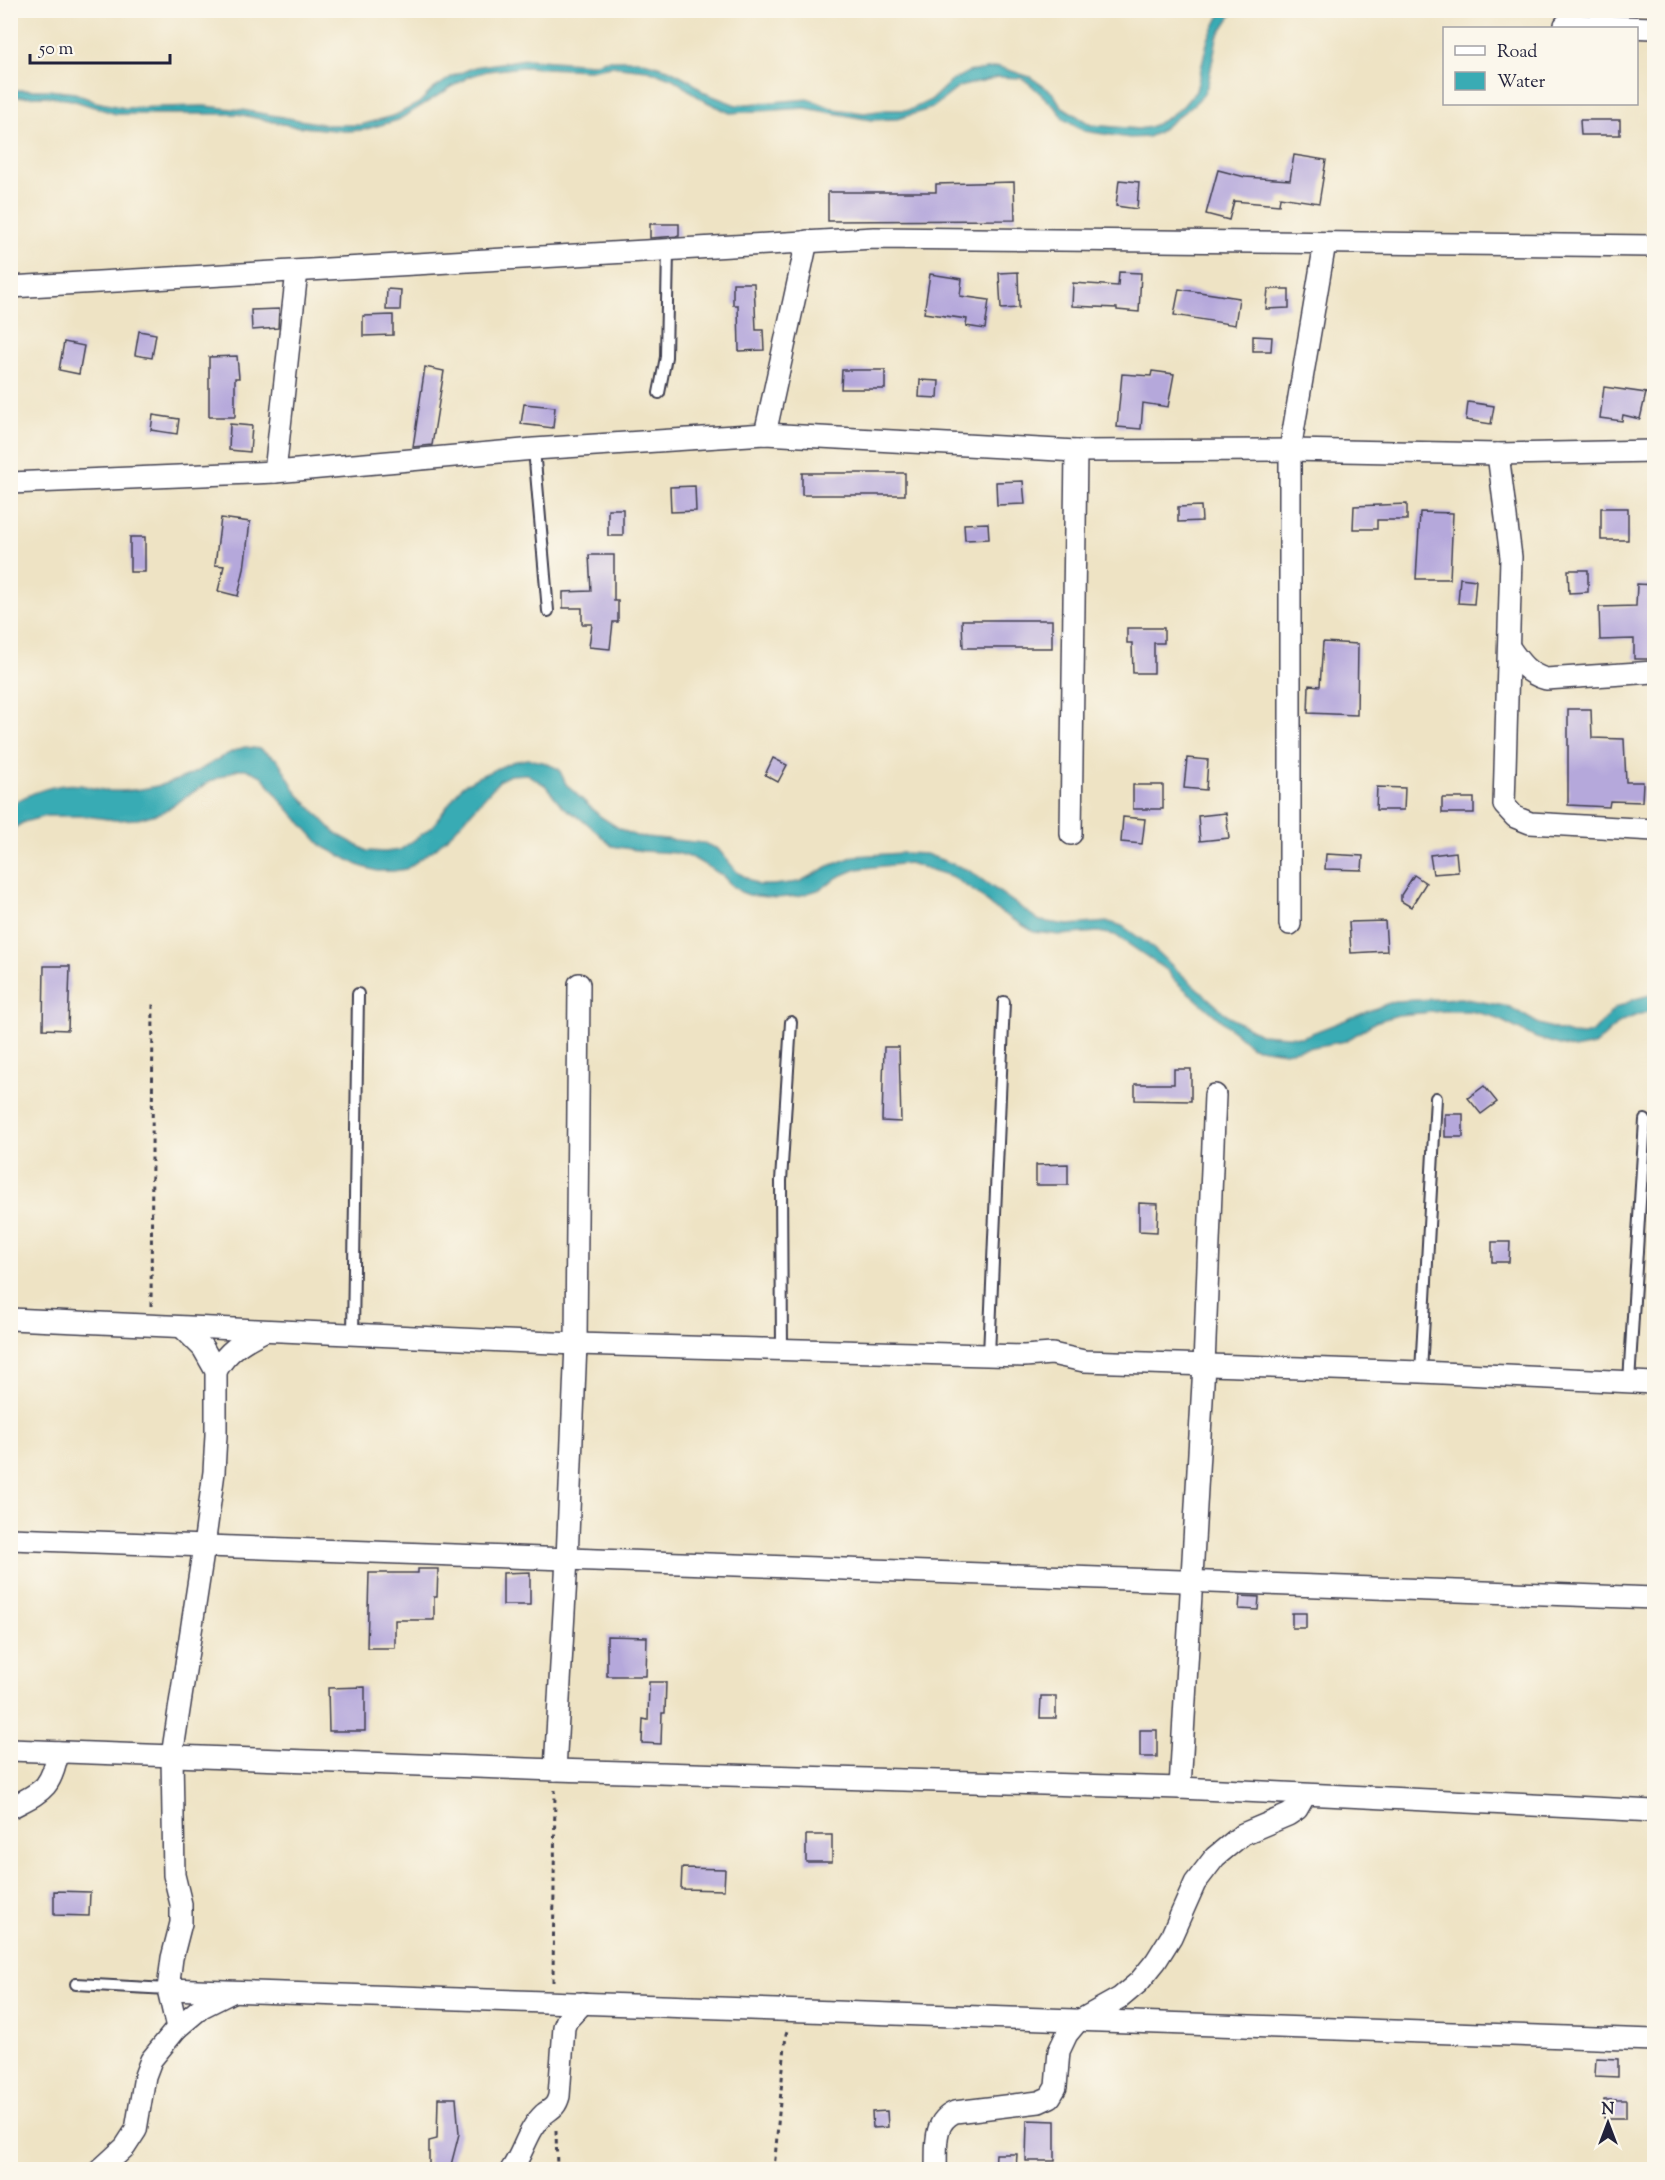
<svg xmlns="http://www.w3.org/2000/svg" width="1665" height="2180" font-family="'Sorts Mill Goudy',serif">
<rect width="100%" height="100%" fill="#fbf7ec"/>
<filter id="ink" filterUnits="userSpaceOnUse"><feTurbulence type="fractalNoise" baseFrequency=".0167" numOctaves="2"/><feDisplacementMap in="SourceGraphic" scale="12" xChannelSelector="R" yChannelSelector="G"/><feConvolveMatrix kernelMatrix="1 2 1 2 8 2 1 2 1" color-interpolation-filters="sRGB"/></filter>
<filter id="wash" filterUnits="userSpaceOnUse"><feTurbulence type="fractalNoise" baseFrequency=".008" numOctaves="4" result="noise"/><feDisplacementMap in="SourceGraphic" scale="24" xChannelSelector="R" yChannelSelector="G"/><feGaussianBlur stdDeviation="1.35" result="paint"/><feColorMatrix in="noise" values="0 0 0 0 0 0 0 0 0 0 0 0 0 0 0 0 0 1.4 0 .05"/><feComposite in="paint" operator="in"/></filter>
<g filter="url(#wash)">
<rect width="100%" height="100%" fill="#eee3c4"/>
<!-- water -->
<g fill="#39abb4" stroke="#2e6678" stroke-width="1.5">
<polygon points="1227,10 1237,11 1232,14 1217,37 1208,84 1203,95 1194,104 1157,133 1148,137 1130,138 1084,131 1063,119 1057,109 1030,84 1021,78 998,77 959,87 932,108 897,119 871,120 805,108 730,113 703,100 673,79 660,74 647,70 611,66 590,70 523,67 487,71 468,77 398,120 363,130 345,131 292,126 238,114 116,114 72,100 44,96 11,97 11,90 48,90 75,93 96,102 125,108 204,106 242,110 328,125 361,125 396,115 419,103 432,90 453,76 475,67 526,59 592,64 606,60 637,60 668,69 689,80 705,93 736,105 809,99 834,109 864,113 886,110 910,110 931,100 951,81 968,72 999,67 1030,77 1053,93 1061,106 1091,125 1138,129 1150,127 1164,120 1183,106 1196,91 1208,39 1219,17"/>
<path d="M245,747L260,749L278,760L297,793L335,833L367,851L385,852L400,850L432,827L462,786L478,777L512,762L527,759L543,762L559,769L566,784L572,790L601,817L620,829L636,836L703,843L718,849L737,872L758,885H773L799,882L829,866L855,856L902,853L926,854L968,870L1040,921L1068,925L1109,922L1122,926L1148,944L1229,1017L1260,1034L1302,1037L1394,1001L1461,998L1510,1007L1539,1024L1571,1034L1584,1035L1593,1032L1615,1008L1635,999L1654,994V1010L1637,1015L1620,1022L1595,1045L1574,1049L1536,1038L1492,1016L1470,1011H1443L1398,1015L1375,1022L1346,1041L1285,1052L1252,1047L1174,980L1168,971L1115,935L1098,932L1060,935L1034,932L992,907L981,896L951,876L909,863L857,869L838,877L821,889L798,896L776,898L749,895L741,892L732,886L722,875L693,858L677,853L643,851L612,846L588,824L562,806L545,785L527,774L510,775L500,780L455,830L436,848L406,869L393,871H377L360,866L322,846L282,802L262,776L246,769H238L207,783L163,812L138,819L115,820L85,816H46L24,822L11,830V805C28,793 59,782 80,785C95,788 104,792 121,791C146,790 173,783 196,772C213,763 226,752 245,747Z"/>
</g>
<g id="blocks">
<!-- building -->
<g fill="#b5a8db">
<polygon points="1580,120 1620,120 1620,135 1581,135"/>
<polygon points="1294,155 1326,160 1319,203 1280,197 1279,205 1234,201 1229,220 1206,214 1218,170 1245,177 1290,180"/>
<polygon points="1119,180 1139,182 1137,209 1116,206"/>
<polygon points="1014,182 1015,220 828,221 828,192 936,192 936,184"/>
<polygon points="650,224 679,224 679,236 650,238"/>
<polygon points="1018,272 1019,308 1001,309 999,273"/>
<polygon points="1119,272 1141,273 1139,312 1117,310 1117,308 1072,306 1073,283 1118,286"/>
<polygon points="930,274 962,279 960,296 989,300 985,329 966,326 967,319 924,313"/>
<polygon points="733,283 754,283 756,330 763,330 764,350 739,351 738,305 733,305"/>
<polygon points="387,289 401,290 400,310 386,310"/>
<polygon points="1179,289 1239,298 1235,325 1174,315"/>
<polygon points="1268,289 1289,289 1289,308 1266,309"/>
<polygon points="279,309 278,328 252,330 251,310"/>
<polygon points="393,315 393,335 363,336 363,316"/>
<polygon points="139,331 156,334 152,358 135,355"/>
<polygon points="1253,336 1272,337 1271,351 1253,351"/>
<polygon points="64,342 84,346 79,374 59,370"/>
<polygon points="237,356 239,378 235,378 235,417 209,417 209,357"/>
<polygon points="425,367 444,371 432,445 413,447"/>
<polygon points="842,370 885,370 885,389 841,389"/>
<polygon points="1152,371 1174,374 1168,407 1143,403 1141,429 1117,427 1122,374 1151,376"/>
<polygon points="920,380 939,381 938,398 919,397"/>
<polygon points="1604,387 1646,393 1640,419 1623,415 1622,421 1600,418"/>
<polygon points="1468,402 1494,406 1491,424 1466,420"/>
<polygon points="524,404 555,407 553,428 521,424"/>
<polygon points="153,415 179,419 177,434 151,430"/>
<polygon points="230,424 252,426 250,452 229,450"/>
<rect x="802" y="473" width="103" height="22"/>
<polygon points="1023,481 1025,504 997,505 996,482"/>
<polygon points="695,486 696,511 671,512 670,487"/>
<polygon points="1407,504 1407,520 1377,520 1377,529 1353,529 1354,506"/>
<polygon points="1201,506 1202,521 1178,522 1178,507"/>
<rect x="1601" y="508" width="27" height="32"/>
<rect x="608" y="509" width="15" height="27"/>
<polygon points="1420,512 1453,513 1450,579 1416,579"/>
<polygon points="221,518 250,522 244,569 238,596 218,591 224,566 215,565"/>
<polygon points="988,523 989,539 965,540 964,524"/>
<rect x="130" y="537" width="15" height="35"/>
<polygon points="589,555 614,555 614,601 618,601 618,622 613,622 610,649 589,647 592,624 582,624 582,608 563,608 563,592 591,591"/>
<polygon points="1568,570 1588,570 1588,592 1569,593"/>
<polygon points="1460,578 1476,580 1474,604 1458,603"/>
<polygon points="1637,584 1654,585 1652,659 1634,659 1634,639 1600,640 1599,607 1636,606"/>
<polygon points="962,620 1052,620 1052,648 963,648"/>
<polygon points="1127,628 1164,628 1164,643 1154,643 1154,673 1133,673 1132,643 1127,643"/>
<polygon points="1323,642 1358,644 1357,715 1308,713 1309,685 1320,686"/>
<polygon points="1568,709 1591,709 1592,738 1624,739 1626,782 1643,782 1642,802 1610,801 1609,807 1568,805"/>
<polygon points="773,758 787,765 778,782 765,775"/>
<polygon points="1187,758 1208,760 1206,790 1184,788"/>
<rect x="1133" y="785" width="30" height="24"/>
<polygon points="1377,787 1405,788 1404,810 1376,810"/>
<rect x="1442" y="798" width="32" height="15"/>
<polygon points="1226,813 1229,838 1200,841 1198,816"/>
<polygon points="1123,817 1145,819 1142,844 1121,842"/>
<polygon points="1456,852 1458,872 1433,874 1430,855"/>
<polygon points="1326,854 1363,856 1362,870 1325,869"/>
<polygon points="1414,875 1426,883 1411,907 1401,901 1401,895"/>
<polygon points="1385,921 1387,951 1351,953 1349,922"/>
<polygon points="44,966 70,966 68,1030 43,1029"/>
<polygon points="884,1047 899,1047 901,1122 882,1121"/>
<polygon points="1174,1069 1191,1069 1191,1101 1135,1100 1135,1084 1174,1084"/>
<polygon points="1484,1086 1497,1102 1481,1114 1468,1098"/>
<rect x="1445" y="1114" width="18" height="23"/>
<polygon points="1068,1164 1068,1185 1036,1185 1036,1165"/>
<polygon points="1139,1203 1158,1204 1157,1232 1139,1231"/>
<polygon points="1492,1242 1510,1242 1509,1262 1492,1262"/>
<polygon points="418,1569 438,1569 437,1597 434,1597 434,1620 395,1620 395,1648 367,1648 369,1573 418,1573"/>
<polygon points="530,1572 530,1605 503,1605 503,1573"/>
<polygon points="1240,1596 1259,1597 1258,1610 1239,1609"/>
<rect x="1292" y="1613" width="14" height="15"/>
<polygon points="607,1636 647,1637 646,1676 607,1676"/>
<polygon points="649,1682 666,1682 665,1713 662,1713 661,1744 642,1743 643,1719 648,1720"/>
<polygon points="365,1687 365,1731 329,1731 328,1688"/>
<polygon points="1041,1696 1056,1696 1056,1718 1040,1718"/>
<rect x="1140" y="1730" width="17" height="27"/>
<rect x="806" y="1835" width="26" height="27"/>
<polygon points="682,1868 725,1869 724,1890 681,1889"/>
<polygon points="54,1891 90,1892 89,1916 54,1915"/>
<polygon points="1596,2058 1618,2059 1618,2077 1595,2076"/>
<polygon points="438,2098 456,2098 459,2134 450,2169 429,2169 429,2141 437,2139"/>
<rect x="1604" y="2100" width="22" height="18"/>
<polygon points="887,2111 888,2127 873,2128 872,2112"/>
<polygon points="1027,2120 1055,2121 1055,2161 1026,2161"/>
<polygon points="996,2154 1017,2154 1016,2169 995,2169"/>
</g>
</g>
</g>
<g filter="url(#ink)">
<use href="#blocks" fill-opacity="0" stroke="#413f50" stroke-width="1.5"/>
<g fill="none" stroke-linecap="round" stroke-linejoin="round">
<!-- lane casing -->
<g stroke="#413f50" stroke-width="14">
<g id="lane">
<polyline points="659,393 666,357 668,249"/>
<polyline points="534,449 548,611"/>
<polyline points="353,1335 358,994"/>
<polyline points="782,1350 781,1181 791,1022"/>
<polyline points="989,1355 1004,1002"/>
<polyline points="1421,1372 1436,1098"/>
<polyline points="1629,1382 1645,1120"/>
<polyline points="76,1984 168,1989"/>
</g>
</g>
<!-- street casing -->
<g stroke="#413f50" stroke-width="24">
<g id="street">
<polyline points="1565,25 1654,28"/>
<polyline points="10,287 874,238 1654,246"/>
<polyline points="765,434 807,241"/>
<polyline points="1498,454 1511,557 1504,805 1515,817 1530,823 1654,830"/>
<polyline points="275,472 297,271"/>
<polyline points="10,483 275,472 534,449 765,434 1076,451 1290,450 1498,454 1654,451"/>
<path d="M1509,647C1520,663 1528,674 1546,679L1654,672"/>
<polyline points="1071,834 1076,451"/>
<polyline points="1290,924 1290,450 1325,243"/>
<polyline points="10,1319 576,1344 1024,1356 1052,1354 1084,1361 1421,1372 1654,1383"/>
<path d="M216,1371C227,1351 242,1342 262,1332"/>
<polyline points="10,1539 1654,1598"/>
<polyline points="10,1750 555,1770 1180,1788 1654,1811"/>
<polyline points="555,1770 567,1559 576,1344 579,984"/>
<polyline points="1180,1788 1204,1365 1215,1095"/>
<path d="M10,1808C42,1791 51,1790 58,1752"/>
<polyline points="168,1989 1654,2040"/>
<polyline points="177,2028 202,2007 232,1992"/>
<polyline points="100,2170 125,2147 136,2130 145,2076 151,2060 177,2028 168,1989 172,1958 181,1923 181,1904 174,1875 172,1756 204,1546 214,1472 216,1435 216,1371 203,1348 183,1328"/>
<path d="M511,2170C524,2152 527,2130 544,2114C552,2108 556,2107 559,2096L564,2027L567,2020L583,2003"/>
<path d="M936,2170C937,2147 932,2122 955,2112L1039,2102L1050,2097L1056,2087L1059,2051L1067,2034L1077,2022L1120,1998L1139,1982L1156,1961L1171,1937L1195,1883L1215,1857L1243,1834L1288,1815L1297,1809L1305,1795"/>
</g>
</g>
<!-- path -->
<g stroke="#413f50" stroke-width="3" stroke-dasharray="4.5 4.5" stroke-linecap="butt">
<polyline points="151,1306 153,1002"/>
<polyline points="553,1982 555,1790"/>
<polyline points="556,2130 557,2170"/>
<polyline points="774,2170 786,2034 788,2028"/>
</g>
<!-- lane -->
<use href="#lane" stroke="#fff" stroke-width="10"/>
<!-- street -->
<use href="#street" stroke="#fff" stroke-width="21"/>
</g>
</g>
<!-- margin -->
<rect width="1665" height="2180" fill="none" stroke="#fbf7ec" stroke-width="36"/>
<!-- legend -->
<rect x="1443" y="27" width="195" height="78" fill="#fbf7ec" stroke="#a4a2a5" stroke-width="1.5"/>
<rect x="1455" y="46" width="30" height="9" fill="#ffffff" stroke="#a4a2a5" stroke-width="1.5"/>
<text x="1497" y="57" font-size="18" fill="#22223b">Road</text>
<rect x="1455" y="72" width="30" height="18" fill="#39abb4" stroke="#a4a2a5" stroke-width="1.5"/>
<text x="1497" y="87" font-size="18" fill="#22223b">Water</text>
<!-- north arrow -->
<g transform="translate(1608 2123)" stroke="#fbf7ec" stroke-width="4.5" paint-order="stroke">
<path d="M0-4.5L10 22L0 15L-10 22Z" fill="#22223b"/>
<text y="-9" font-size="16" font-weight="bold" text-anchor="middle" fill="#22223b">N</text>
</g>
<!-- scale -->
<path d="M30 54v9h140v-9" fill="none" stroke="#22223b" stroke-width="3"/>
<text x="39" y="54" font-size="18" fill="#22223b" stroke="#fbf7ec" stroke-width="4.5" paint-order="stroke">50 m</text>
</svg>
